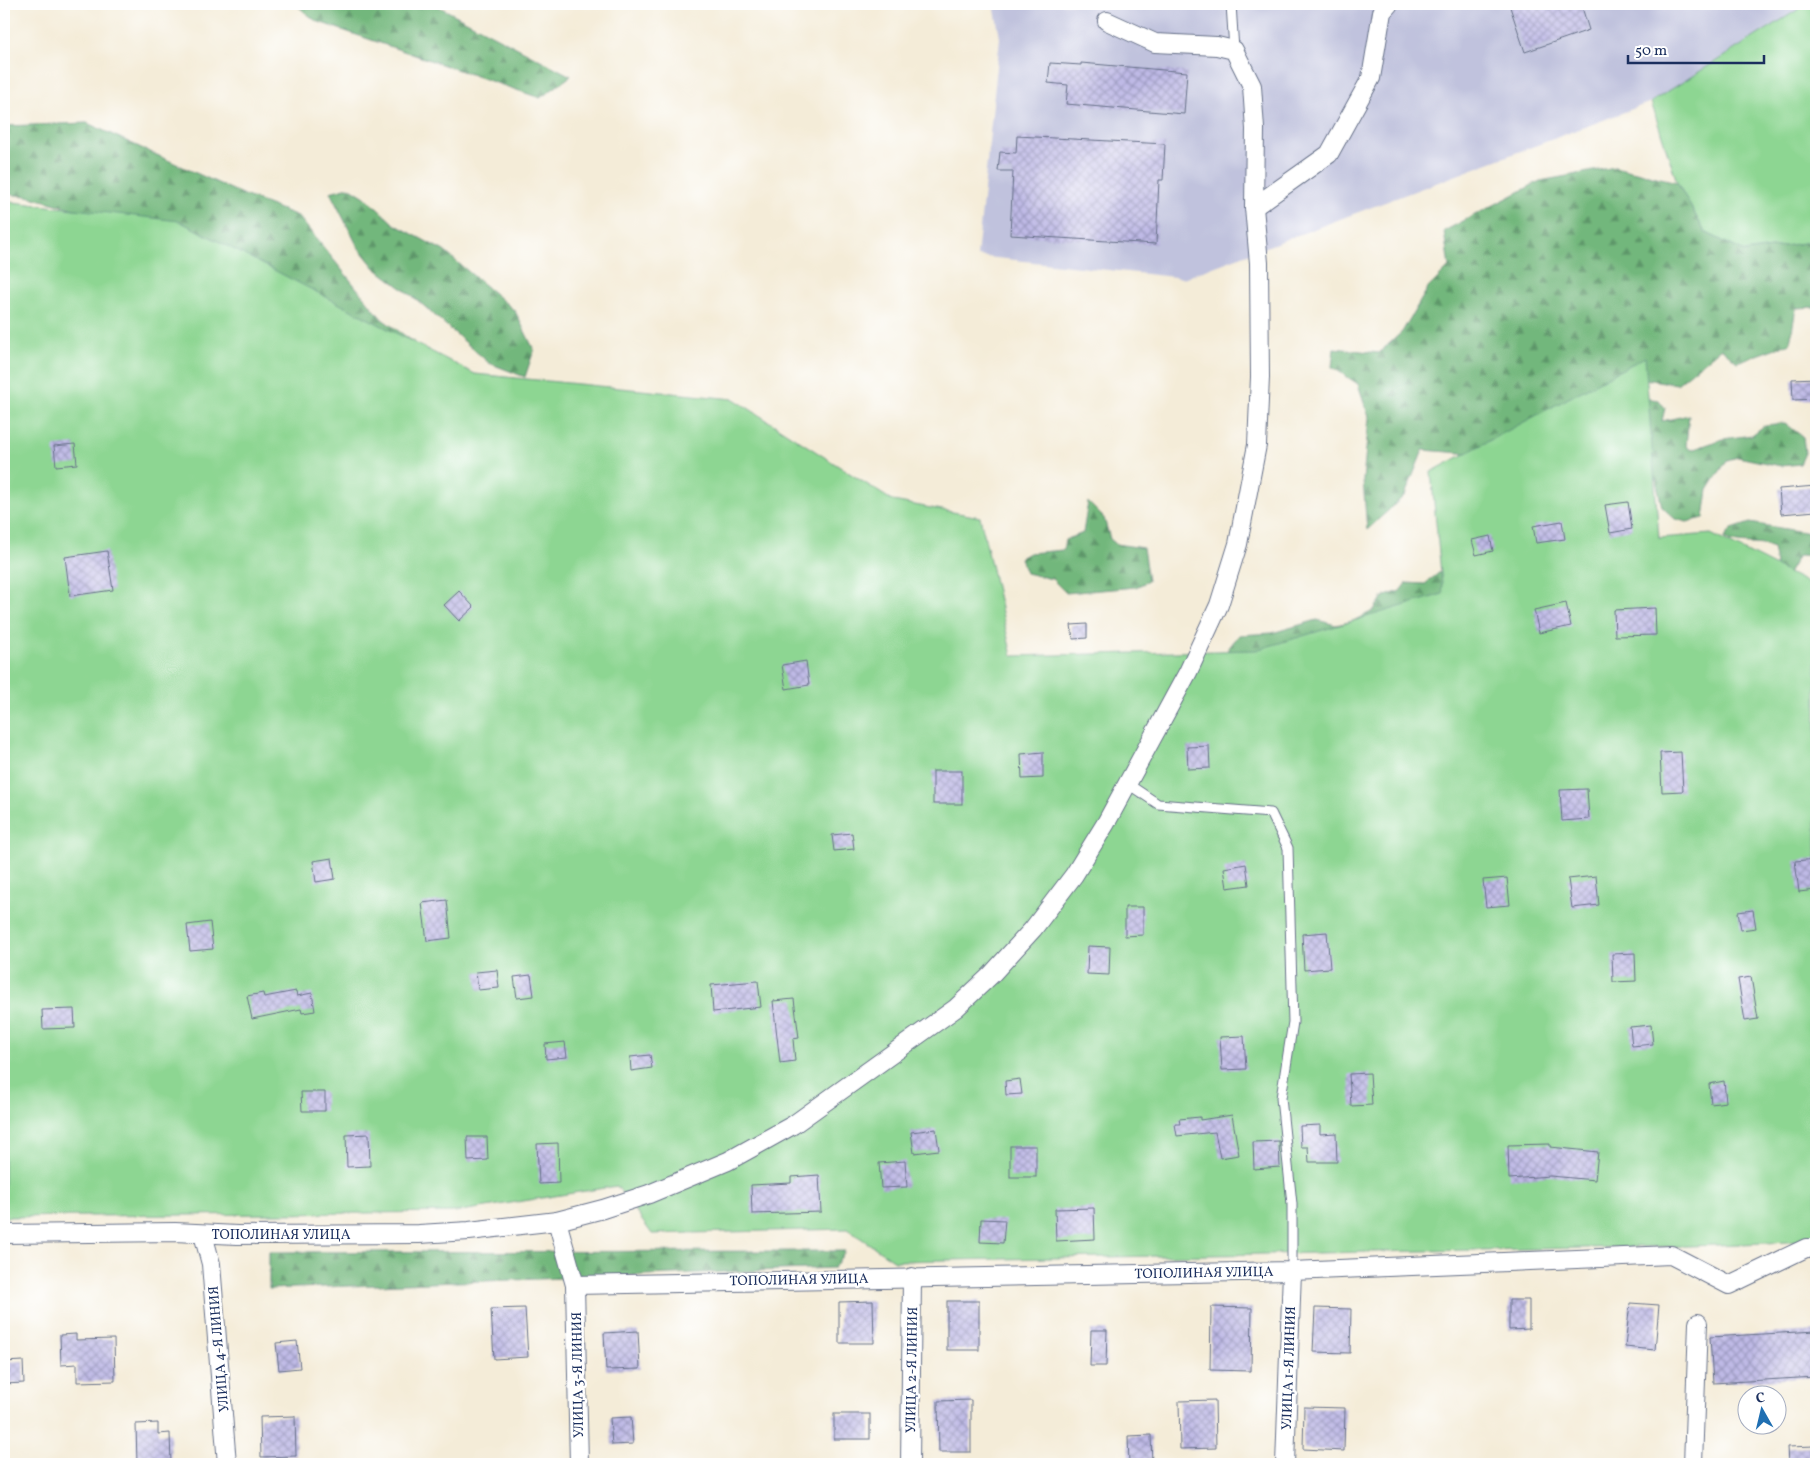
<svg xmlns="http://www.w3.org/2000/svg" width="1820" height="1468" font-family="Vollkorn,serif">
<defs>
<pattern id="forest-firs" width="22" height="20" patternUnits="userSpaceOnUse" patternTransform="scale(1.25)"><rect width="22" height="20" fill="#72b77c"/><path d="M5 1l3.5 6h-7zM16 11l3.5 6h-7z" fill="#5d9569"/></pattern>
<pattern id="building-cross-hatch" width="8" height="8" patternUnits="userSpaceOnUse" patternTransform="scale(1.25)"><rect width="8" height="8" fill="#bfbae6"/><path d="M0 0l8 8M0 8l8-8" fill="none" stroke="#9a98be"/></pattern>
</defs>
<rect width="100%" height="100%" fill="#fff"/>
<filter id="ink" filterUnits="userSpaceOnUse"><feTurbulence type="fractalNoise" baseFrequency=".02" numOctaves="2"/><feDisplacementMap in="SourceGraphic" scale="10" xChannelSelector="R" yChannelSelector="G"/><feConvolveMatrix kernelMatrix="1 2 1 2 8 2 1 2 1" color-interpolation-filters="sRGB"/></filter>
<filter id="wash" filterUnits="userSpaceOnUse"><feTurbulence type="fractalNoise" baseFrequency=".0096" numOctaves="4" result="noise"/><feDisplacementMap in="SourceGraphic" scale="20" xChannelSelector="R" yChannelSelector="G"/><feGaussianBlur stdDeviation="1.12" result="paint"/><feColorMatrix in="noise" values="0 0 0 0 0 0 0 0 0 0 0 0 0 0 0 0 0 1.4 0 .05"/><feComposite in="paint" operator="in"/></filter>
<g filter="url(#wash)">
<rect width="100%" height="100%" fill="#f4ecd8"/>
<!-- industrial -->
<polygon fill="#c0c2dd" points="994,4 1807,4 1651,102 1184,278 977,256 1000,38"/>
<!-- forest -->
<g fill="url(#forest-firs)" stroke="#46736d">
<polygon points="295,4 434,4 571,76 540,98 316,21"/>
<polygon points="87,123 244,195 298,216 382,319 422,348 186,240 27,196 4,194 4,126"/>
<polygon points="1615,167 1677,182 1705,232 1745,252 1816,241 1816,307 1796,308 1790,343 1737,362 1721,348 1677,384 1625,376 1474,454 1423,450 1405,495 1367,530 1363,480 1369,417 1358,384 1332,367 1334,348 1379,353 1402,332 1428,288 1449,267 1444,231 1540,181"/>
<polygon points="349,187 365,197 394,224 444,251 515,311 534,350 525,377 489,363 416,299 375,268 358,247 330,192"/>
<polygon points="1636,397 1659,400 1665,408 1662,421 1689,415 1686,446 1691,450 1723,439 1752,435 1765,425 1785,423 1803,437 1805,453 1800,464 1781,466 1738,457 1727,460 1708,490 1704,518 1687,522 1675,519 1662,507 1656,480 1630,432"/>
<polygon points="1088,502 1104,518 1110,539 1116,544 1143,548 1148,581 1136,587 1066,593 1052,579 1026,573 1020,558 1029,553 1063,550 1065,540 1083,533"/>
<path d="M1750,523L1816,534V556L1799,555L1785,579L1778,576L1773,548C1757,541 1740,547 1724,539L1732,529Z"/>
<polygon points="1440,572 1473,591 1246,659 1228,649 1239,635 1272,633 1317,620 1336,625 1353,621 1373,611 1383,597 1400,591 1406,583 1425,584"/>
<polygon points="845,1251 834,1268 269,1289 269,1252"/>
</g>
<!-- garden -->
<g fill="#8dd692" stroke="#548278">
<polygon points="1807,4 1816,4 1816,241 1745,252 1705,232 1677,182 1651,102"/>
<polygon points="4,201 179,221 475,374 734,399 893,501 980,517 1012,656 1256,650 1443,594 1431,472 1645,357 1659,538 1711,534 1816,587 1816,1241 1690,1246 895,1261 847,1229 652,1234 617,1186 455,1212 4,1217"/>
</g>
<g id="blocks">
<!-- building -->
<g fill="url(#building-cross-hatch)">
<polygon points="1509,4 1581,4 1589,30 1525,52"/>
<polygon points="1050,63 1081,65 1081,63 1187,72 1184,114 1066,104 1068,85 1048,83"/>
<polygon points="1017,136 1165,144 1163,180 1159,180 1156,244 1010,235 1013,171 998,171 1000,152 1016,153"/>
<polygon points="1816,378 1816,399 1793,400 1792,379"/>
<polygon points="75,444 77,464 56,466 54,446"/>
<polygon points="1816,486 1816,511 1781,514 1779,489"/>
<polygon points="1628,502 1632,529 1610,533 1605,505"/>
<polygon points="1562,521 1565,539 1536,543 1533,526"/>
<polygon points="1490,536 1493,551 1476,555 1472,540"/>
<polygon points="107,551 113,590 70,596 65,557"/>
<polygon points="459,591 474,607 459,621 444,605"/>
<polygon points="1566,603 1571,626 1539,633 1534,610"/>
<polygon points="1655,608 1656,635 1615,636 1614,610"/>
<polygon points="1087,624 1087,638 1073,639 1071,625"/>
<polygon points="806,661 809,685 786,689 782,665"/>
<polygon points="1209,746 1210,768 1188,769 1187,747"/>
<polygon points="1043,752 1043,778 1022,779 1021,754"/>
<polygon points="1681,752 1683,791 1662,792 1660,753"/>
<rect x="933" y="771" width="29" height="33"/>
<polygon points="1587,789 1589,819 1562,821 1560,790"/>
<polygon points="852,833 854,849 834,851 832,835"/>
<polygon points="332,858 335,879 316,882 313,861"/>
<polygon points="1816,859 1816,890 1799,892 1795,861"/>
<polygon points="1246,864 1249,885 1227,888 1224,868"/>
<polygon points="1596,876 1599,905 1572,908 1568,879"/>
<polygon points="1507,878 1510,905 1486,907 1483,880"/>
<polygon points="447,900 451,938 427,941 422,903"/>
<polygon points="1125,907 1143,907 1143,935 1125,936"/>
<polygon points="1753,910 1756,928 1741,930 1738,912"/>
<polygon points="210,922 213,949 190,951 187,925"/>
<polygon points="1327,932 1330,968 1304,970 1302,934"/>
<polygon points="1088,946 1110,947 1109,975 1087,974"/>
<polygon points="1635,953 1636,981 1613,982 1612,954"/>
<polygon points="497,970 499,988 478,990 476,972"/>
<polygon points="531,975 534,996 517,998 514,977"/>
<polygon points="1751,977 1758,1019 1745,1021 1738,979"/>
<polygon points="758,981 761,1007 713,1012 711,985"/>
<polygon points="296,991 297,996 312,993 315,1011 302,1013 301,1009 252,1019 247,996 263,993 264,997"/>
<polygon points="794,999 799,1038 793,1039 795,1061 780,1063 773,1001"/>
<polygon points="74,1009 75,1028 43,1029 42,1010"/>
<polygon points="1651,1025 1653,1044 1632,1046 1630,1027"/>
<polygon points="1244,1036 1246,1069 1222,1070 1220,1037"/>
<polygon points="565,1042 567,1057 546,1059 545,1044"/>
<polygon points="650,1055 652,1068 631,1071 630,1057"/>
<polygon points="1370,1073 1372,1105 1351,1106 1349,1074"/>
<polygon points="1020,1079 1022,1094 1006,1095 1005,1081"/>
<polygon points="1724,1081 1726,1102 1711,1104 1709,1084"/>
<polygon points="301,1092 325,1092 325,1111 302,1111"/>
<polygon points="1232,1115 1239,1155 1220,1158 1215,1132 1177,1136 1175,1124 1180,1124 1179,1119 1200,1117 1200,1120"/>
<polygon points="1320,1125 1320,1134 1336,1133 1337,1162 1309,1162 1308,1147 1301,1147 1300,1126"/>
<polygon points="936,1129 939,1150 914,1153 911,1132"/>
<polygon points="369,1134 370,1166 347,1167 346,1135"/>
<polygon points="467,1137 487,1137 488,1160 468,1161"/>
<polygon points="1279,1141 1280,1167 1254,1169 1253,1142"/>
<polygon points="558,1143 559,1183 539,1184 537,1144"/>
<polygon points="1550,1144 1550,1147 1598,1152 1595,1180 1550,1176 1509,1179 1508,1145"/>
<rect x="1010" y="1146" width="26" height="31"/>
<polygon points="905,1161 907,1187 881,1188 879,1163"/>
<polygon points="819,1175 821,1212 752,1214 751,1185 791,1183 791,1177"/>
<polygon points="1094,1208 1095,1239 1056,1241 1055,1209"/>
<polygon points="981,1219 1005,1220 1003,1243 980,1242"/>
<polygon points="1509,1300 1529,1300 1529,1329 1509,1330"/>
<polygon points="873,1301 874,1343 839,1343 839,1302"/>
<rect x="947" y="1301" width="32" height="49"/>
<polygon points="1630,1303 1659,1305 1655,1350 1625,1347"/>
<polygon points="1211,1307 1252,1308 1251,1371 1210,1370"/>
<polygon points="525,1308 528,1357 494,1359 491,1309"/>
<polygon points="1315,1308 1351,1309 1350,1353 1313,1352"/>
<polygon points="1091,1330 1107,1330 1106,1366 1090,1366"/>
<polygon points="638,1331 640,1369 606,1370 604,1333"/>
<polygon points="1816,1331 1816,1377 1713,1383 1710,1337"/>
<polygon points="76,1334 76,1340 114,1339 115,1381 77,1382 77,1364 61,1365 60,1335"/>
<polygon points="297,1341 300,1368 279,1370 276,1343"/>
<polygon points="23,1361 24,1383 4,1384 4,1362"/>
<polygon points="971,1400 971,1452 939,1452 938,1401"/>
<polygon points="1215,1400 1216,1448 1180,1449 1179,1401"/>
<polygon points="1304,1407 1345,1408 1344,1451 1303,1449"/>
<rect x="834" y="1414" width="36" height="25"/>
<polygon points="295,1416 296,1456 261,1457 260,1417"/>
<polygon points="631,1417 633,1444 612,1445 610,1418"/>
<polygon points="158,1423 158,1434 170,1433 171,1464 137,1464 136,1424"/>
<polygon points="1151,1435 1152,1464 1129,1464 1128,1436"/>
<polygon points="1816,1446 1816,1464 1788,1464 1787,1447"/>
</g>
</g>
</g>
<g filter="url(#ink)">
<use href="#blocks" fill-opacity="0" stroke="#677189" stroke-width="1"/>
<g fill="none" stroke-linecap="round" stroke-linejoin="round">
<!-- lane casing -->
<g stroke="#677189" stroke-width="11">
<g id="lane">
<polyline points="1231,4 1234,50"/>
<polyline points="1128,784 1158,804 1271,813 1288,848 1293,1022 1281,1098 1292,1204 1292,1271"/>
</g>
</g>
<!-- street casing -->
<g stroke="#677189" stroke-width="20">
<g id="street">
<polyline points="1254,207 1329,154 1371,78 1382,12 1389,4"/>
<polyline points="557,1221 575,1285 579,1464"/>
<polyline points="4,1234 175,1232 237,1235 419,1234 469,1231 557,1221 603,1209 649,1194 728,1161 793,1125 956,1008 991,975 1033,929 1074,875 1106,823 1188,672 1219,605 1238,544 1257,445 1260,377 1259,263 1254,207 1255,129 1252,86 1234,50 1217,46 1155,43 1107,21"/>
<polyline points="203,1234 211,1264 227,1464"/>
<polyline points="575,1285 1292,1271 1671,1255 1729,1285 1806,1248 1816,1248"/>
<polyline points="910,1464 912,1277"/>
<polyline points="1285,1464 1292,1271"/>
<polyline points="1693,1464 1698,1323"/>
</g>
</g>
<!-- lane -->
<use href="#lane" stroke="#fff" stroke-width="9"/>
<!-- street -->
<use href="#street" stroke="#fff" stroke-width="18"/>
</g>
</g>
<g text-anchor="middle" stroke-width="5" stroke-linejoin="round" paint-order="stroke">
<!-- street labels -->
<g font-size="14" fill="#1b2f5e" stroke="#fff">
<text x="281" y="1239">ТОПОЛИНАЯ УЛИЦА</text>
<text transform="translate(1204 1272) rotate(-1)" y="5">ТОПОЛИНАЯ УЛИЦА</text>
<text transform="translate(799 1279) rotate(-1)" y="5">ТОПОЛИНАЯ УЛИЦА</text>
<text transform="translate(218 1349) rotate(-95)" y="5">УЛИЦА 4-Я ЛИНИЯ</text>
<text transform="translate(1288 1368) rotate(-88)" y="5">УЛИЦА 1-Я ЛИНИЯ</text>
<text transform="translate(911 1370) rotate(-89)" y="5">УЛИЦА 2-Я ЛИНИЯ</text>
<text transform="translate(577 1375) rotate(-91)" y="5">УЛИЦА 3-Я ЛИНИЯ</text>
</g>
</g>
<!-- margin -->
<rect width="1820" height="1468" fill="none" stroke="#fff" stroke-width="20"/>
<!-- north arrow -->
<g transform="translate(1762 1410) rotate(352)"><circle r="24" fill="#ffffff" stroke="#a4acbf"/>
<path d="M0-4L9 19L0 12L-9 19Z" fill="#1f6fb2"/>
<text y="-8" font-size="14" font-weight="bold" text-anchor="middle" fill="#1b2f5e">С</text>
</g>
<!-- scale -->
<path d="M1628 55v8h136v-8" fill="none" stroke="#1b2f5e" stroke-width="2.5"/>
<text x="1635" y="55" font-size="15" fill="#1b2f5e" stroke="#ffffff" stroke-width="4" paint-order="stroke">50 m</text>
</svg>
